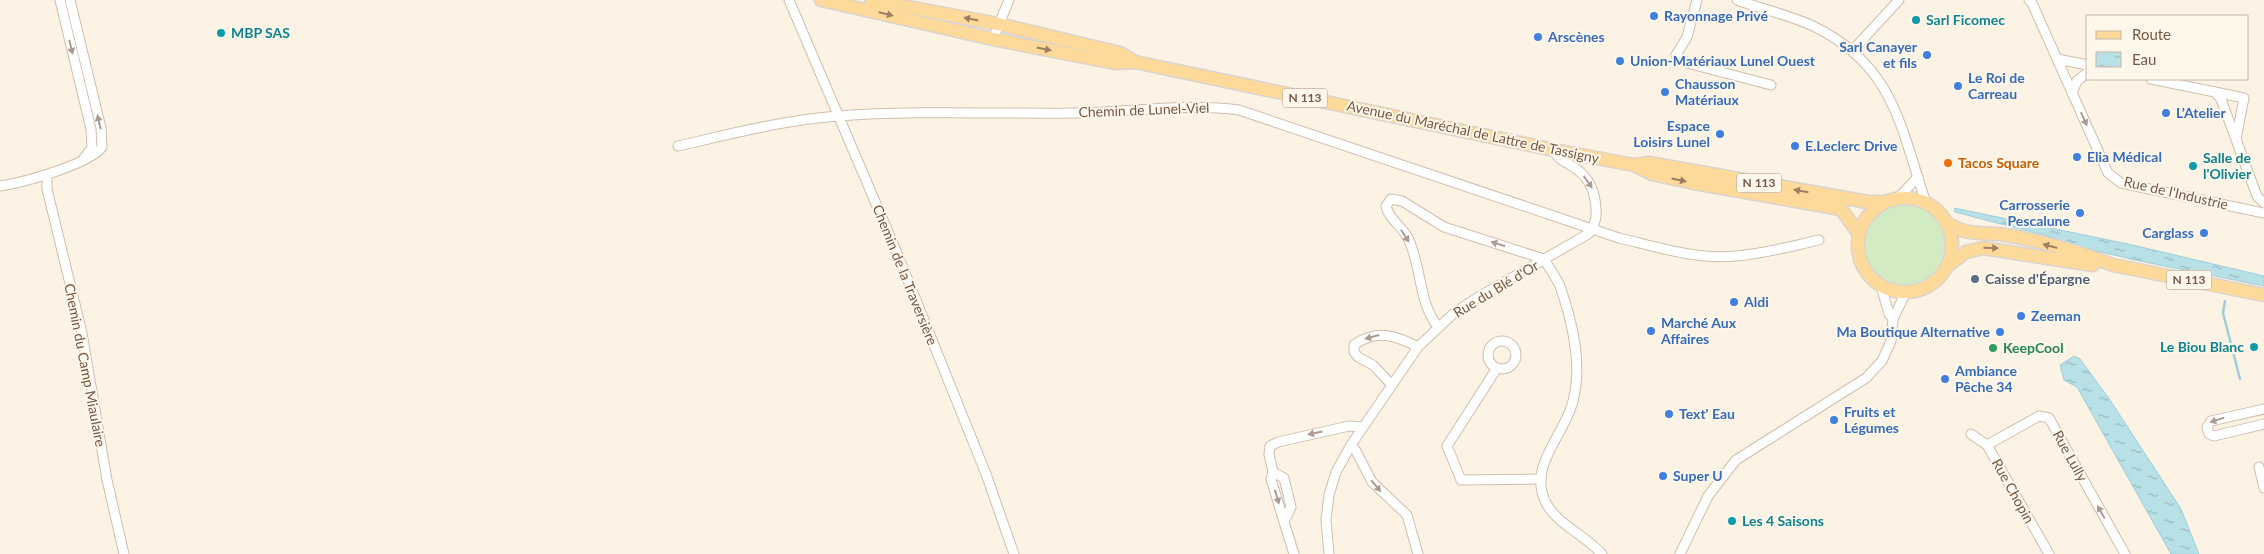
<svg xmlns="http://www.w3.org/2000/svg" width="2264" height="554" font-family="Lato,sans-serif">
<defs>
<pattern id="water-ripples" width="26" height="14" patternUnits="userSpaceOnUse" patternTransform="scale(1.25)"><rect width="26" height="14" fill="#b7e0e7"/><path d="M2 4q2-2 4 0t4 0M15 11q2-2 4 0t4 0" fill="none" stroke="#99b9bd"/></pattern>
</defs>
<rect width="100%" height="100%" fill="#fdf3e4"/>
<!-- green -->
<circle fill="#d2ebc2" cx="1904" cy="244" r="41"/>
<!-- water -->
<g fill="url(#water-ripples)" stroke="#9dcfd9">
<polygon points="1954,208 2128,244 2264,276 2264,286 2135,260 2055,241 2055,238 1955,212"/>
<polygon points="2074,356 2080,359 2110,400 2181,509 2199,554 2171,554 2077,387 2064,380 2060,365"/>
</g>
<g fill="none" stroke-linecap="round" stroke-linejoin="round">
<!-- stream -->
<polyline stroke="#9dcfd9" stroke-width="2.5" points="2225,301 2223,313 2240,379"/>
<!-- street casing -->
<g stroke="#d1bdac" stroke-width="11">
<g id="street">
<polyline points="60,0 91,129 92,148 84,158"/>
<polyline points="789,0 897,253 986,474 1014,554"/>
<polyline points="1697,0 1687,37 1676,55 1687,63 1771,85"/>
<path d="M1737,0C1762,9 1789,15 1813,26C1894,65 1900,126 1926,203"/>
<polyline points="2029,0 2032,3 2108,173 2121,183 2264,213"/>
<polyline points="993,39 1009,0"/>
<polyline points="1852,51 1899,0"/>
<polyline points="2057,59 2088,65"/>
<polyline points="2151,79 2215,92 2221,99 2257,196 2264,203"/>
<polyline points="2215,92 2244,98 2236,139"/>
<polyline points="2072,93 2077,81 2088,72"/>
<path d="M678,146C731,134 784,120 838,116C918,110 997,114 1077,113C1131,112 1185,103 1239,110L1619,238C1657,247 1697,260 1736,256C1764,254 1792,246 1819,240"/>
<polyline points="47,175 47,189 82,333 107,480 124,554"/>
<path d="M0,186C22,183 90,164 102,147L101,128L70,0"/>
<polyline points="1898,198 1918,177"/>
<polyline points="1881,286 1889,314 1893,319"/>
<path d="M1438,327C1418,302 1422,267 1408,238C1402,226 1389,220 1386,206L1391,199L1402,201L1444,227L1544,259C1549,268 1556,277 1560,286C1572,321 1583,364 1573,401C1565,435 1527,466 1546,503C1556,523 1586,536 1602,554"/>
<circle cx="1502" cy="355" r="14"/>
<polyline points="1497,368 1447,446 1461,480 1541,479"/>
<path d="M1392,385L1373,365L1358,357L1354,352V345C1376,329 1395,335 1418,347"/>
<polyline points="2264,409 2211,421 2207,427 2209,434 2214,436 2264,424"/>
<polyline points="1971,434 1987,445 2049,554"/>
<polyline points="1351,445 1356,451 1372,482 1407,515 1418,554"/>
<polyline points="1987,445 2039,416 2049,418 2125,554"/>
<polyline points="2259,467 2264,488"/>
<polyline points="1273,472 1271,479 1284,522"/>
<polyline points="1294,554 1284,522 1291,507 1284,478 1273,472 1269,454 1270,446 1278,442 1349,426 1363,427"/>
<path d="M1329,554L1326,520L1329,495L1336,472L1351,445L1418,347L1454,313L1480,296L1588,234C1594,228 1597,218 1596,209C1595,189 1588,175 1570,165C1562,160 1558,159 1554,150"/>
<polyline points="1680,554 1708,496 1736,460 1866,378 1882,361 1891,341 1893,319 1906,292"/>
</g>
</g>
<!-- primary casing -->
<g stroke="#dbd4cf" stroke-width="15">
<g id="primary">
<polyline points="821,0 993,39 1115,63 1135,62 1554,150 1634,165 1649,163 1868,202 1884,202"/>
<polyline points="871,0 998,24 1120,53 1135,62"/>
<polyline points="1634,165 1652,174 1694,183 1841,209 1859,234"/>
<circle cx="1905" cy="245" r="47"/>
<path d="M1947,223C1966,236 1984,232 2006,235C2042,241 2079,252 2113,265L2264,295"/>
<polyline points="1947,266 1966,252 1983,248 2093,265"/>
</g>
</g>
<!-- street -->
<use href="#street" stroke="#fff" stroke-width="9"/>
<!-- primary -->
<use href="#primary" stroke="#fdd99a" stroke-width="12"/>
</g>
<!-- one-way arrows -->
<defs><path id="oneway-solid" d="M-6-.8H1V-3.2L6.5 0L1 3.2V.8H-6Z" transform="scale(1.25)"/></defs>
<g fill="#9e7f61">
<use href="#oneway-solid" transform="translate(886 14) rotate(13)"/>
<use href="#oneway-solid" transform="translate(971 19) rotate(-169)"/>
<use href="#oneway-solid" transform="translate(1044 49) rotate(11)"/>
<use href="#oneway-solid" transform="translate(1679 180) rotate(12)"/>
<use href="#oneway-solid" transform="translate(1801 191) rotate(-170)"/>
<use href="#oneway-solid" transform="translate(2050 246) rotate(-165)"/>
<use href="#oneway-solid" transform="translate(1991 248) rotate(2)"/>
</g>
<g fill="#ad9b91">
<use href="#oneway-solid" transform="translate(71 47) rotate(76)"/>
<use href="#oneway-solid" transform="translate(2084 119) rotate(66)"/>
<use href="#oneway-solid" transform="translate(99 122) rotate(-103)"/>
<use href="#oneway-solid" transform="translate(1588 182) rotate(55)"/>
<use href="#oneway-solid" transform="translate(1405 236) rotate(57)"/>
<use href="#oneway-solid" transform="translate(1498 244) rotate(-162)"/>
<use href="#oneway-solid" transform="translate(1372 337) rotate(165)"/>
<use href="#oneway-solid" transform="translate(2217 420) rotate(162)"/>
<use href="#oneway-solid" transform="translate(1315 433) rotate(168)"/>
<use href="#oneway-solid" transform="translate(1376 486) rotate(50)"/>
<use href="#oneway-solid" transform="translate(1277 497) rotate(74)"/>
<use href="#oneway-solid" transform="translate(2101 512) rotate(-120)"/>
</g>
<!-- markers -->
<g fill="#3f7fe0" stroke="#fff7ea" stroke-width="2">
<circle cx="1654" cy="16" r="5"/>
<circle cx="1538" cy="37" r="5"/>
<circle cx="1927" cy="55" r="5"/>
<circle cx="1620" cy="61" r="5"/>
<circle cx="1958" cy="86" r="5"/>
<circle cx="1665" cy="92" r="5"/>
<circle cx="2166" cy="113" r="5"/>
<circle cx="1720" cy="134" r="5"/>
<circle cx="1795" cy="146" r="5"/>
<circle cx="2077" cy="157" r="5"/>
<circle cx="2080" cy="213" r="5"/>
<circle cx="2204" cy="233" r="5"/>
<circle cx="1734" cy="302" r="5"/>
<circle cx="2021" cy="316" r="5"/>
<circle cx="1651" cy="331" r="5"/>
<circle cx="2000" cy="332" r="5"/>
<circle cx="1945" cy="379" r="5"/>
<circle cx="1669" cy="414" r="5"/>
<circle cx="1834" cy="420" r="5"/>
<circle cx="1663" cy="476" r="5"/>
</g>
<g fill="#0f9aa8" stroke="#fff7ea" stroke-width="2">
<circle cx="1916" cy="20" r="5"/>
<circle cx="221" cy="33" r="5"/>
<circle cx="2193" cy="166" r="5"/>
<circle cx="2254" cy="347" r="5"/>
<circle cx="1732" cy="521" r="5"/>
</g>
<circle fill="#e8710a" stroke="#fff7ea" stroke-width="2" cx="1948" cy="163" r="5"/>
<circle fill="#5c6f8a" stroke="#fff7ea" stroke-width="2" cx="1975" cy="279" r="5"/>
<circle fill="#2e9e5b" stroke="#fff7ea" stroke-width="2" cx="1993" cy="348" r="5"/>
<g text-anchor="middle" stroke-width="4" stroke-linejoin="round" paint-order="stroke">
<!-- shield labels -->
<g fill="#fff7ea" stroke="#9f8879" stroke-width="1">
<rect x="1282.5" y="88.5" width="45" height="19" rx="4"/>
<rect x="1736.5" y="173.5" width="45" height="19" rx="4"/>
<rect x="2166.5" y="270.5" width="45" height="19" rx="4"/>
</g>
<g font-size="12" font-weight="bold" fill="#765948">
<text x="1305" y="102">N 113</text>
<text x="1759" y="187">N 113</text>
<text x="2189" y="284">N 113</text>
</g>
<!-- shop labels -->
<g font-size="14" font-weight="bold" fill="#366cbe" stroke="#fff7ea" text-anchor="start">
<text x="1664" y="21">Rayonnage Privé</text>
<text x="1548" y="42">Arscènes</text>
<text x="1917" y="52" text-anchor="end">Sarl Canayer<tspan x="1917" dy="16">et fils</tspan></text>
<text x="1630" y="66">Union-Matériaux Lunel Ouest</text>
<text x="1968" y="83">Le Roi de<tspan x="1968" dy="16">Carreau</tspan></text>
<text x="1675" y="89">Chausson<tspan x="1675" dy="16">Matériaux</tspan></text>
<text x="2176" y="118">L’Atelier</text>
<text x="1710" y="131" text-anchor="end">Espace<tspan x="1710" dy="16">Loisirs Lunel</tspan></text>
<text x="1805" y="151">E.Leclerc Drive</text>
<text x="2087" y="162">Elia Médical</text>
<text x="2070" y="210" text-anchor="end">Carrosserie<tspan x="2070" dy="16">Pescalune</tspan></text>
<text x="2194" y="238" text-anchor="end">Carglass</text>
<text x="1744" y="307">Aldi</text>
<text x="2031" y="321">Zeeman</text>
<text x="1661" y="328">Marché Aux<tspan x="1661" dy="16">Affaires</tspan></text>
<text x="1990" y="337" text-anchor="end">Ma Boutique Alternative</text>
<text x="1955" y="376">Ambiance<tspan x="1955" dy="16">Pêche 34</tspan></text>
<text x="1844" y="417">Fruits et<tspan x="1844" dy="16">Légumes</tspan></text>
<text x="1679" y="419">Text' Eau</text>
<text x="1673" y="481">Super U</text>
</g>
<!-- culture labels -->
<g font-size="14" font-weight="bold" fill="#0d838f" stroke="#fff7ea" text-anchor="start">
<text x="1926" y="25">Sarl Ficomec</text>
<text x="231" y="38">MBP SAS</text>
<text x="2203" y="163">Salle de<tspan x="2203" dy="16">l'Olivier</tspan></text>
<text x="2244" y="352" text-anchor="end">Le Biou Blanc</text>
<text x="1742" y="526">Les 4 Saisons</text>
</g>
<!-- street labels -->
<g font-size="14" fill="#765948" stroke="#fff7ea">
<text transform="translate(1144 110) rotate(-2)" y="5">Chemin de Lunel-Viel</text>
<text transform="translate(1473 132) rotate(12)" y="5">Avenue du Maréchal de Lattre de Tassigny</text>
<text transform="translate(2176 193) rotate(13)" y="5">Rue de l'Industrie</text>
<text transform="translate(905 275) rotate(68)" y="5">Chemin de la Traversière</text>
<text transform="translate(1496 289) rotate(-31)" y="5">Rue du Blé d'Or</text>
<text transform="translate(85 365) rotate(79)" y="5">Chemin du Camp Miaulaire</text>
<text transform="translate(2070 456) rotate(61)" y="5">Rue Lully</text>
<text transform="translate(2013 491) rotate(61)" y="5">Rue Chopin</text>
</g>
<!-- food labels -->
<g font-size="14" font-weight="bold" fill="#c56008" stroke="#fff7ea" text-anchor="start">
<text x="1958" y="168">Tacos Square</text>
</g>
<!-- service labels -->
<g font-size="14" font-weight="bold" fill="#4e5e75" stroke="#fff7ea" text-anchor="start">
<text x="1985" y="284">Caisse d'Épargne</text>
</g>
<!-- leisure labels -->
<g font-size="14" font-weight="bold" fill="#27864d" stroke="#fff7ea" text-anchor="start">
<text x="2003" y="353">KeepCool</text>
</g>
</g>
<!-- legend -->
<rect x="2086" y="15" width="162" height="65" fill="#fff7ea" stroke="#c8b8a9"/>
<rect x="2096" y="31" width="25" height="8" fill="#fdd99a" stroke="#c8b8a9"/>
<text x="2132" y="40" font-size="15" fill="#765948">Route</text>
<rect x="2096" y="52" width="25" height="15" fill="url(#water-ripples)" stroke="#c8b8a9"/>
<text x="2132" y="65" font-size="15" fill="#765948">Eau</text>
</svg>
